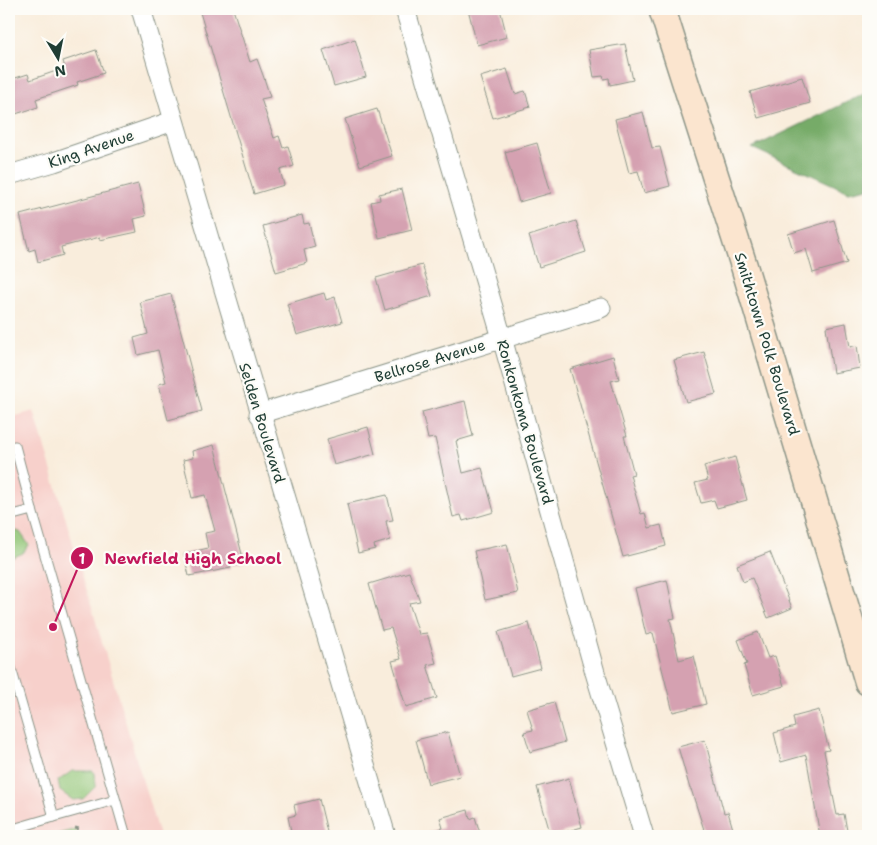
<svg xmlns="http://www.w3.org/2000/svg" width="877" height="845" font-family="'Shantell Sans',sans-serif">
<rect width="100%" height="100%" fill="#fdfcf7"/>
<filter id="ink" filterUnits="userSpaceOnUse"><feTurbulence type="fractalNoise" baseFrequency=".02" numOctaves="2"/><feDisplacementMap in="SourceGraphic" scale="10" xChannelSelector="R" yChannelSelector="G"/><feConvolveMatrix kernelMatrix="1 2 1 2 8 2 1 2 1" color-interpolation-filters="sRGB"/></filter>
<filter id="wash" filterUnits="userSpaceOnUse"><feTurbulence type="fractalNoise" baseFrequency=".0096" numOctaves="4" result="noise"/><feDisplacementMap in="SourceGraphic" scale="20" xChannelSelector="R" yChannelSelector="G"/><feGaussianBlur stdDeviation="1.12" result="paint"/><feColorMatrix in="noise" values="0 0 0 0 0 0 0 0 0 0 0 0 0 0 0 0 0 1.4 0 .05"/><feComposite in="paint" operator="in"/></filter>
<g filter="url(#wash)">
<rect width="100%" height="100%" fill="#f9eddc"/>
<!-- built -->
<polygon fill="#f7d0cb" points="34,411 159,836 9,836 9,418"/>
<!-- green -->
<g fill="#93c678" stroke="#598256">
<polygon points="9,529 20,532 29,545 23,553 9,559"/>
<polygon points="72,771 93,771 95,773 96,786 83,799 73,800 60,791 58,781"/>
<polygon points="76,829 78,836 51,836"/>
</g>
<!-- forest -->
<polygon fill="#76ab68" stroke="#4a744e" points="868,92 868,188 849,192 752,148"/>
<g id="blocks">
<!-- building -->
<g fill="#d5a1b1">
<polygon points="199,9 233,9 250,62 257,59 264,78 270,97 261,99 274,138 279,136 283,148 288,146 294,166 280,170 284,185 254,194"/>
<polygon points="468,9 500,9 507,37 477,45"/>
<polygon points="355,39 366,77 334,86 323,50"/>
<polygon points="625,44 633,80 610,85 609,78 604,79 603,76 594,77 589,50"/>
<polygon points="96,50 104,73 77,82 78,85 36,99 38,107 9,116 9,80 28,74 30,80 65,68 63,61"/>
<polygon points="507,69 515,94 525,91 530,107 493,118 480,77"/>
<polygon points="802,77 810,103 758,118 750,92"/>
<polygon points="377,109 392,156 360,166 345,119"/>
<polygon points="643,112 652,148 660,147 670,186 644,193 638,171 629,173 615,119"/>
<polygon points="537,143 551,193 519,202 505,152"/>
<polygon points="138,184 146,216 134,219 137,232 100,240 100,237 61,247 63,255 38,262 35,249 29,251 20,215"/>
<polygon points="402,189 412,230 379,238 371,202 380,200 379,194"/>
<polygon points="302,215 304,224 309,223 315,247 304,250 307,263 276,272 263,226"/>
<polygon points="834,220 847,263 813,273 806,249 794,253 788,234"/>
<polygon points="576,221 586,252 539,267 529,236"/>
<polygon points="422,265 432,296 385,310 376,278"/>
<polygon points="324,293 326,300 335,297 342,322 297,335 287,304"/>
<polygon points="171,294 202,411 168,420 159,384 166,382 158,350 138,355 134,338 148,334 140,302"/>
<polygon points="846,323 850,347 857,345 860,368 833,373 826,327"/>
<polygon points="704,352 716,394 686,402 674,360"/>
<polygon points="613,356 619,379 611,381 627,436 624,436 634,474 630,475 641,514 645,513 649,528 661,525 666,546 623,557 570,369"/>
<polygon points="465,401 473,436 456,441 463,473 482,468 494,512 463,521 461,515 453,517 435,438 428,439 422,412"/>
<polygon points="368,427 375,454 334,465 327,439"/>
<polygon points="214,445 244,562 230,565 231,568 189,576 184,554 208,548 205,533 215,531 205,495 192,498 183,460 193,458 192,451"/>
<polygon points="735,457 747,500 717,508 714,500 701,503 695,483 708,480 704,466"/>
<polygon points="387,495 393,520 386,521 390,540 374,545 375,549 358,553 347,504"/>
<polygon points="507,544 518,593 485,600 474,551"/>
<polygon points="770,552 792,608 768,618 752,578 743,582 737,565"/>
<polygon points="409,572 420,601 409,603 419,634 427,633 436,663 427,665 437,698 406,707 392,661 401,659 391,628 382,630 369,584"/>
<polygon points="667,580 675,618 670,619 679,660 694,656 706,704 673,712 653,633 646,635 635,588"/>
<polygon points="529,623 541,668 511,676 498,632"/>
<polygon points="758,632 768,658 775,656 784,686 753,695 744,665 747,664 738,640"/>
<polygon points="554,702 565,742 530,752 524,732 533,730 527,710"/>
<polygon points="819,710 829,750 824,751 837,815 844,814 848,836 820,836 806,755 781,762 774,733 795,727 793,717"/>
<polygon points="448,732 460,776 428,784 416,740"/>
<polygon points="705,740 724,813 728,812 735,836 706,836 691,789 690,789 678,747"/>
<polygon points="569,778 582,827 551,836 537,787"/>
<polygon points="319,799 328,836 292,836 288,817 296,815 294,805"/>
<polygon points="468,810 470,819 475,817 481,836 429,836 428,832 443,828 440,818"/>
</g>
</g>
</g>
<g filter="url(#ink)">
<use href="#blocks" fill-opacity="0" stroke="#8c9588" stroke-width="1"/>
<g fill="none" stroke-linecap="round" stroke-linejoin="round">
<!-- lane casing -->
<g stroke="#8c9588" stroke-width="11">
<g id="lane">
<polyline points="9,447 15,446 32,510 9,516"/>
<polyline points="32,510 126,836"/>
<polyline points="9,661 54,817 115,800"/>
<polyline points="13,829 54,817"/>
</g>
</g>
<!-- street casing -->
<g stroke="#8c9588" stroke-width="21">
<g id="street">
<polyline points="141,9 386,836"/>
<polyline points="405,9 502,338 596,676 644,836"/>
<polyline points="9,175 54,162 173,121"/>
<polyline points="259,414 601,308"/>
</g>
</g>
<!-- secondary casing -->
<g stroke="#8c9588" stroke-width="29">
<polyline id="secondary" points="662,9 744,266 868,682"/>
</g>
<!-- path -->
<polyline stroke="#8c9588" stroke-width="3" stroke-dasharray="4 4" stroke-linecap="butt" points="75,828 79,829 82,836"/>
<!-- lane -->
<use href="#lane" stroke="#fff" stroke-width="9"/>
<!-- street -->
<use href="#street" stroke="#fff" stroke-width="19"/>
<!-- secondary -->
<use href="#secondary" stroke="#fbe5cf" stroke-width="26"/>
</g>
</g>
<g text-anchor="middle" stroke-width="4.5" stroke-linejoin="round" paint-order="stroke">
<!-- street labels -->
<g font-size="15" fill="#1f3d34" stroke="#fdfcf7">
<text transform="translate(91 149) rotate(-19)" y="5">King Avenue</text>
<text transform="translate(767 344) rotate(73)" y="5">Smithtown Polk Boulevard</text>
<text transform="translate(430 361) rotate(-17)" y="5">Bellrose Avenue</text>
<text transform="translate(525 422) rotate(74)" y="5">Ronkonkoma Boulevard</text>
<text transform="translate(262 423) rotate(73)" y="5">Selden Boulevard</text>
</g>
</g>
<!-- callouts -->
<path fill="none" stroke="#c2185b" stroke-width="2" d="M53 627L82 558"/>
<g fill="#c2185b" stroke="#fdfcf7" stroke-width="2">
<circle cx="53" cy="627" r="5"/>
<circle cx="82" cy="558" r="12"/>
</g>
<g font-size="15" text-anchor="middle" font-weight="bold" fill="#fff">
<text x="82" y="564">1</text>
</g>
<g font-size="16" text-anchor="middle" font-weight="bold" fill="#c2185b" stroke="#fdfcf7" stroke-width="4.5" stroke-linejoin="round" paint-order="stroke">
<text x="193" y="564">Newfield High School</text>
</g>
<!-- margin -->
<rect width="877" height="845" fill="none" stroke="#fdfcf7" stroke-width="30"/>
<!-- north arrow -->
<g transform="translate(58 58) rotate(170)" stroke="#fdfcf7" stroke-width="4" paint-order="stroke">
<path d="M0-4L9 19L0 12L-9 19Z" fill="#1f3d34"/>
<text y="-8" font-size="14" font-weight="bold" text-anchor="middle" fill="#1f3d34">N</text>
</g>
</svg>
